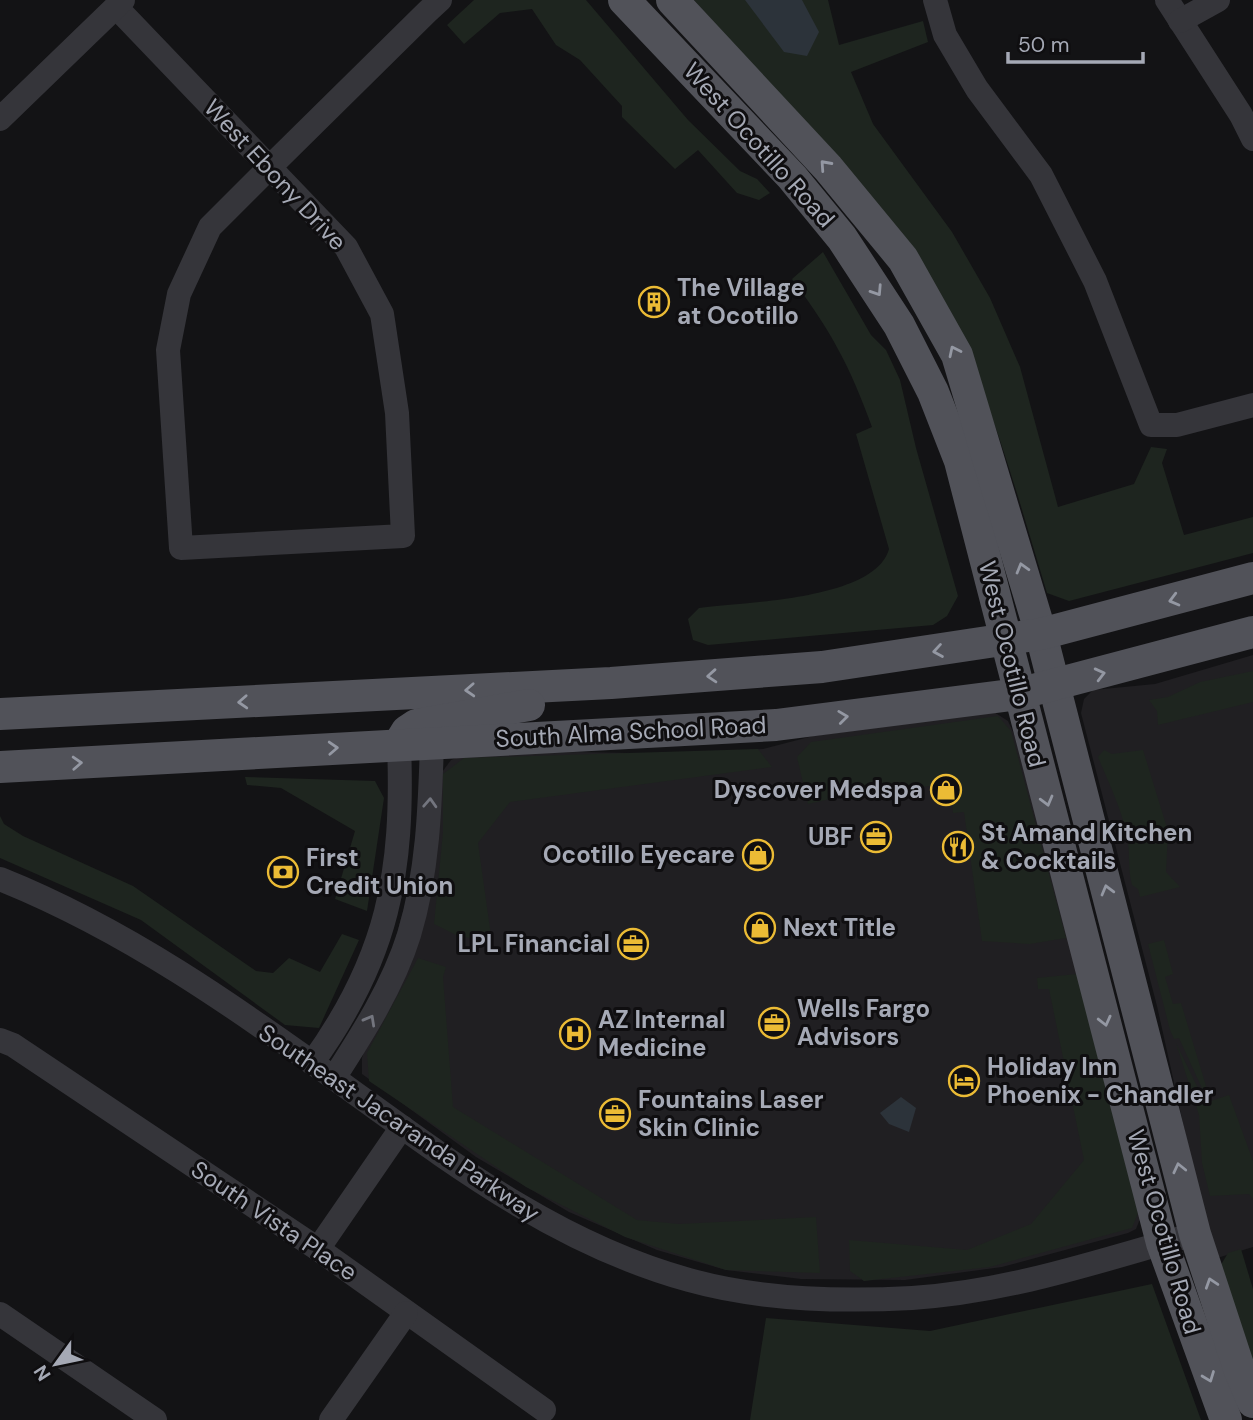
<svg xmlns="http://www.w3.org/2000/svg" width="1253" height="1420" font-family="'DM Sans',sans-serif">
<rect width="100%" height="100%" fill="#131315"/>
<!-- built -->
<g fill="#201f22">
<polygon points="1253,655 1253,1247 1217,1258 1197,1186 1157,1006 1081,713 1084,699 1093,690 1155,684"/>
<polygon points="994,712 1008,721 1014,734 1142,1214 1136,1229 1128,1233 1002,1267 905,1280 801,1279 726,1270 657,1250 569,1212 476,1157 362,1074 362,1058 442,772 451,760 463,755 577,752 678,754 763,749 813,736"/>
</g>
<!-- green -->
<g fill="#1e251f">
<polygon points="474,0 586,0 688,120 740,171 757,179 770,193 759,200 737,193 698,150 675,169 622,117 622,106 580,60 556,45 532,9 500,13 464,44 447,25"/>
<path d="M694,0H828L839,45L923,21L928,42L851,72L873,124L952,232L990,298L1020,367L1058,507L1134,484L1151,447L1167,449L1162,463L1184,535L1253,517V553L1069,601L1047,593C1008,465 977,341 900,231Z"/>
<path d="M823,252L871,335L886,350L900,380L916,448L958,596L947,616L933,625L708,645L693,640L688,619L699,608C745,602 875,600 889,549L856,434L872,427C850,366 831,331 792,279Z"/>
<polygon points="1253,671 1253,702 1158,725 1157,711 1149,700 1168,697 1200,682"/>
<polygon points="998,716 1011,731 1066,938 1030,944 982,941 964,812 953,813 949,784 853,794 808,804 797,757 811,742"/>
<polygon points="758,749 772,767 510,802 478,843 492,943 456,935 434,924 443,832 443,774 464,758"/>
<path d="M1104,750L1112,754L1143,750L1168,831L1166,872L1180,887L1140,897L1138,889L1132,885C1127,867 1131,849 1126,831C1120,806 1108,781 1098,757Z"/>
<polygon points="245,777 375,781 384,798 367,911 335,899 355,831 281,788 247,785"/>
<polygon points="0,816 4,824 23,836 133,886 256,971 273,973 289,958 320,972 342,934 359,940 319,1028 285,1025 141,920 0,858"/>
<polygon points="1164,940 1173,974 1165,977 1173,1004 1181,1003 1209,1096 1206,1097 1179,1038 1174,1039 1170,1030 1148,944"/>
<polygon points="418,958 446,967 443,977 453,1107 637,1220 679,1224 816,1217 820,1273 726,1270 625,1237 526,1187 369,1081 367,1053"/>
<polygon points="1077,974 1138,1213 1132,1228 990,1267 864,1281 850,1271 849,1240 967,1250 1031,1224 1084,1160 1049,989 1038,989 1037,978"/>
<polygon points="1176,1043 1205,1103 1229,1095 1253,1161 1253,1199 1249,1194 1210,1196 1202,1163 1199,1115"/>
<polygon points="1241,1249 1253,1289 1253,1367 1219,1268 1228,1253"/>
<polygon points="1152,1284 1201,1420 750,1420 766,1318 930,1331"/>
</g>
<!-- water -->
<g fill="#2c333a">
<polygon points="745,0 802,0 819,32 807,56 784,52"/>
<polygon points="901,1097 916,1108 909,1132 889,1124 880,1113"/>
</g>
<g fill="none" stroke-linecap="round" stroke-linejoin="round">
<!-- minor -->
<g stroke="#35353a" stroke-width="24">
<polyline points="935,0 945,35 977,89 1041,175 1095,281 1151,425 1177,425 1253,405"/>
<polyline points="1167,0 1241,115 1253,139"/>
<polyline points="116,7 346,247 382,314 397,413 403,536 181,548 168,350 179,294 210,227 279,158 427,12 440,0"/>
<polyline points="1180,21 1218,0"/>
<polyline points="0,119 123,0"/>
<path d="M0,879C125,929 237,1008 345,1086C453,1164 558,1244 689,1280C760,1300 838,1302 912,1298C1009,1292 1102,1260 1195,1234"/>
<polyline points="0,1040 13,1045 318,1249 544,1410"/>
<path d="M312,1063C388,958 404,872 399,744"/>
<path d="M334,1078C363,1033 393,986 409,935C428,872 430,807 432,743"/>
<polyline points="318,1249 402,1127"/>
<polyline points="0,1314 155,1420"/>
<polyline points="331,1420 406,1313"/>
</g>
<!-- major -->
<g stroke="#515259" stroke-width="32">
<polyline points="624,0 792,177 842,238 899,325 933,392 960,461 1162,1243 1226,1420"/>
<polyline points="672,0 828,168 903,259 957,355 1041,634 1195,1234 1240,1371 1253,1402"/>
<polyline points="0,714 611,683 822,667 1041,634 1253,578"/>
<polyline points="399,744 407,731 416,725 529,705"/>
<polyline points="0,767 776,725 1018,694 1253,632"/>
</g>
</g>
<!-- one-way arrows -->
<defs><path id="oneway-chevron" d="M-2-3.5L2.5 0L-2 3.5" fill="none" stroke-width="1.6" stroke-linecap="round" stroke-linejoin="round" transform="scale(1.75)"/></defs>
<g stroke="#9498a3">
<use href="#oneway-chevron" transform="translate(825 165) rotate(-132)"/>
<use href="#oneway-chevron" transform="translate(877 291) rotate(57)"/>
<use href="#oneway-chevron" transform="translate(954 351) rotate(-116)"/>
<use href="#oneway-chevron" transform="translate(1022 568) rotate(-106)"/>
<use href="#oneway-chevron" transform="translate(1174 600) rotate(165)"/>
<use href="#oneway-chevron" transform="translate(938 651) rotate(171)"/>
<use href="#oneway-chevron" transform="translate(1100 674) rotate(-14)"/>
<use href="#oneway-chevron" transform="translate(712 676) rotate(176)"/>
<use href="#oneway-chevron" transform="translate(470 690) rotate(177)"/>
<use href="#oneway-chevron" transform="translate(243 702) rotate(177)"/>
<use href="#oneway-chevron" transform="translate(843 717) rotate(-7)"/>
<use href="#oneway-chevron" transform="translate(333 748) rotate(-3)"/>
<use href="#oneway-chevron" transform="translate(77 763) rotate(-3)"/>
<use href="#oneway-chevron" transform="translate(1047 801) rotate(75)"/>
<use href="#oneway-chevron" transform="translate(1107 890) rotate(-105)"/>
<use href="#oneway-chevron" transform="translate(1105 1021) rotate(76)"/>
<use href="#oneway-chevron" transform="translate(1179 1168) rotate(-103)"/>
<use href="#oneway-chevron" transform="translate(1211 1283) rotate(-108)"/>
<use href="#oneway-chevron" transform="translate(1209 1377) rotate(69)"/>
</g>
<g stroke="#73757e">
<use href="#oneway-chevron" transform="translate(430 803) rotate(-87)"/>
<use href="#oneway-chevron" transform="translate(370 1020) rotate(-61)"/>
</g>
<!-- icons -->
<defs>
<g id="building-ring" transform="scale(1.575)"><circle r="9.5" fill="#0f0e10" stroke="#ebbb35" stroke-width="1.5"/><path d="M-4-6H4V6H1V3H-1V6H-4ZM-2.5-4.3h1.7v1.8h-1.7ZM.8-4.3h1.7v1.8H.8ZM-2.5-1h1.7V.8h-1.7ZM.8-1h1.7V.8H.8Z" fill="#ebbb35"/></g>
<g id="shop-ring" transform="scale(1.575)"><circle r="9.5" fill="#0f0e10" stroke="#ebbb35" stroke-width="1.5"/><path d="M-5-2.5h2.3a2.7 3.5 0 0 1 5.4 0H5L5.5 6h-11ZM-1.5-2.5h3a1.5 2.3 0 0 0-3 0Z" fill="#ebbb35"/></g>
<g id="office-ring" transform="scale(1.575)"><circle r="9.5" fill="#0f0e10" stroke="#ebbb35" stroke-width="1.5"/><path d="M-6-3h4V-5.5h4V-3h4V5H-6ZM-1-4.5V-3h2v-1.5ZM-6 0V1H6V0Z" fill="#ebbb35"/></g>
<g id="restaurant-ring" transform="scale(1.575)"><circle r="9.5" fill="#0f0e10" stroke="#ebbb35" stroke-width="1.5"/><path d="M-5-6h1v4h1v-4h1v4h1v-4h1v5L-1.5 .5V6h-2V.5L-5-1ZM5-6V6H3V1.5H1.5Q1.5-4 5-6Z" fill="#ebbb35"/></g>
<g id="bank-ring" transform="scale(1.575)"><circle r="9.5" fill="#0f0e10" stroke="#ebbb35" stroke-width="1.5"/><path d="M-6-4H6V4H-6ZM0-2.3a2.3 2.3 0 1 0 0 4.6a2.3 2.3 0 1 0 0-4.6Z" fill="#ebbb35"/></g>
<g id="hospital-ring" transform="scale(1.575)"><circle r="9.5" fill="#0f0e10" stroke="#ebbb35" stroke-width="1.5"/><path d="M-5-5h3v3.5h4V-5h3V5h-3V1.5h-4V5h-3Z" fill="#ebbb35"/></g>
<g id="hotel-ring" transform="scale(1.575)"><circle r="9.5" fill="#0f0e10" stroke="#ebbb35" stroke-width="1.5"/><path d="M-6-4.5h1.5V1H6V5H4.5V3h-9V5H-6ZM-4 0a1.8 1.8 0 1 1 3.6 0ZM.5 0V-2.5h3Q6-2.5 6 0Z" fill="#ebbb35"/></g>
</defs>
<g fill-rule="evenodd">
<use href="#building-ring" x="654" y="302"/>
<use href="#shop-ring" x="946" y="790"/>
<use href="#office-ring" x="876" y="837"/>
<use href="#restaurant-ring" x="958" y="847"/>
<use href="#shop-ring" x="758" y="855"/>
<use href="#bank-ring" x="283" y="872"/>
<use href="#shop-ring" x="760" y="928"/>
<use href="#office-ring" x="633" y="944"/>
<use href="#office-ring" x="774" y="1023"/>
<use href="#hospital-ring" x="575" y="1034"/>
<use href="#hotel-ring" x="964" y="1081"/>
<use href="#office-ring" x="615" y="1114"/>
</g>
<g text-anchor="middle" stroke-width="6" stroke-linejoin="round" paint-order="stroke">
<!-- street labels -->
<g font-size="24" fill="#a5a9b5" stroke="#0f0e10">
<text transform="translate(759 145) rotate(48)" y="8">West Ocotillo Road</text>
<text transform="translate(275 175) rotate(47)" y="8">West Ebony Drive</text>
<text transform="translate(1012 664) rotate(76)" y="8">West Ocotillo Road</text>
<text transform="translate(631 732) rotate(-3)" y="8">South Alma School Road</text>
<text transform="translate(399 1123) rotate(34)" y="8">Southeast Jacaranda Parkway</text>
<text transform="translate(274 1221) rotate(34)" y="8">South Vista Place</text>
<text transform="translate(1164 1232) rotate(74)" y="8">West Ocotillo Road</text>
</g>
<!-- poi labels -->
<g font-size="24" font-weight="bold" fill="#a5a9b5" stroke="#0f0e10" text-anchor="start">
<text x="677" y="296">The Village<tspan x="677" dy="28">at Ocotillo</tspan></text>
<text x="923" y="798" text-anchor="end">Dyscover Medspa</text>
<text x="981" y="841">St Amand Kitchen<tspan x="981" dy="28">&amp; Cocktails</tspan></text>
<text x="853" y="845" text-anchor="end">UBF</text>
<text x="735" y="863" text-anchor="end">Ocotillo Eyecare</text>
<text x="306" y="866">First<tspan x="306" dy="28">Credit Union</tspan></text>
<text x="783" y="936">Next Title</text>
<text x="610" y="952" text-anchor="end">LPL Financial</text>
<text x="797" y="1017">Wells Fargo<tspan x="797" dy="28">Advisors</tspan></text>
<text x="598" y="1028">AZ Internal<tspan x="598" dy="28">Medicine</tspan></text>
<text x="987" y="1075">Holiday Inn<tspan x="987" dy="28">Phoenix - Chandler</tspan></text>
<text x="638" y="1108">Fountains Laser<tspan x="638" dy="28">Skin Clinic</tspan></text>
</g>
</g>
<!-- north arrow -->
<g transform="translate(56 1364) rotate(237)" stroke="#0f0e10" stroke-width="5" paint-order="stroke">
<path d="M0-5L12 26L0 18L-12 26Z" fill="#a5a9b5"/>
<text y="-10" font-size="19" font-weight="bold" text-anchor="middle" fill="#a5a9b5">N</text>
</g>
<!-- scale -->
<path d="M1008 52v10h135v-10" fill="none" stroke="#a5a9b5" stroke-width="3.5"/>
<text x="1018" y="52" font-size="21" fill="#a5a9b5" stroke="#0f0e10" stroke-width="5" paint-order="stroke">50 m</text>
</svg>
